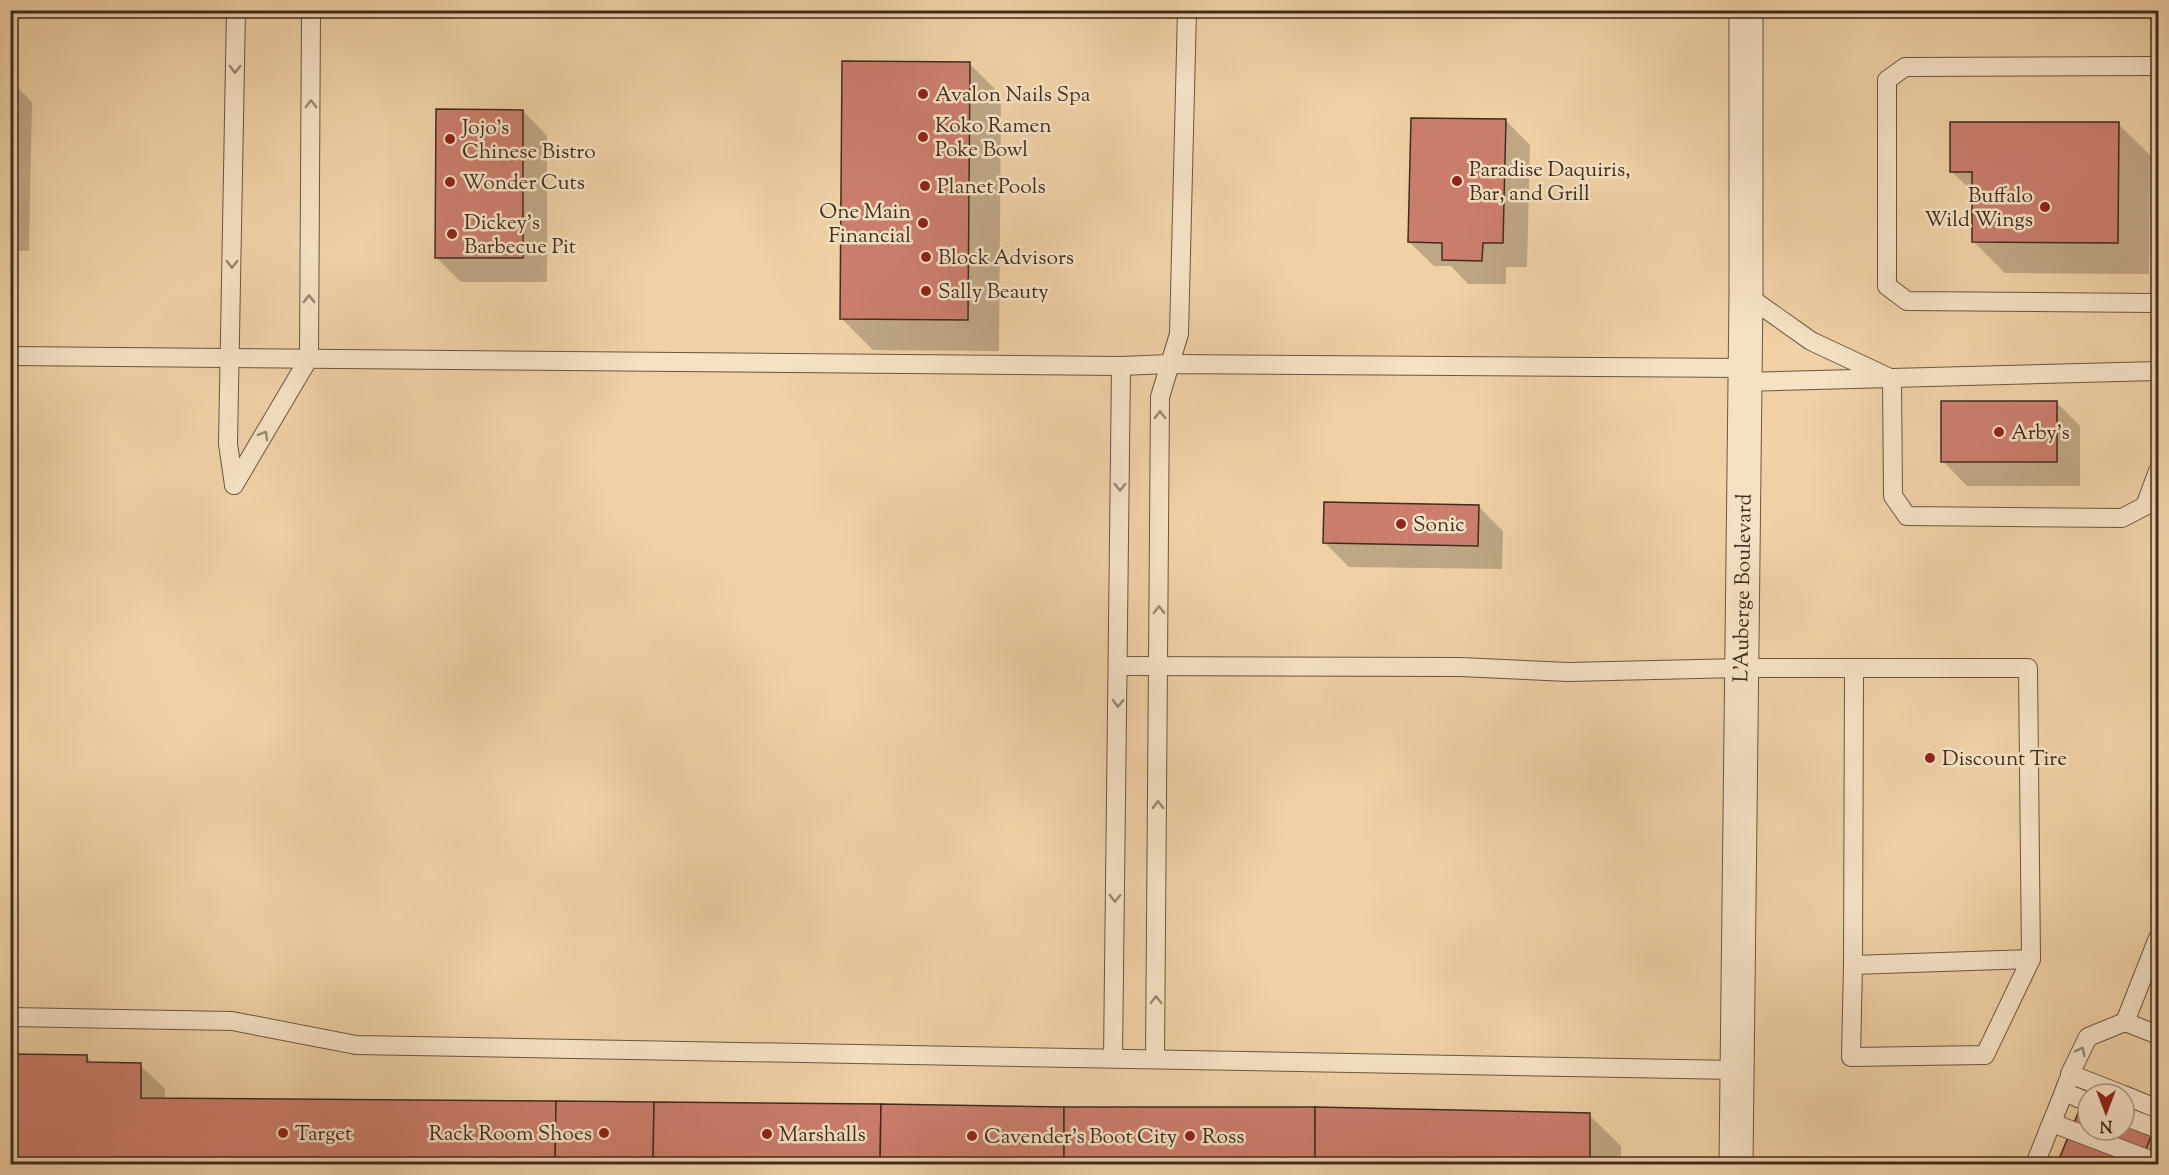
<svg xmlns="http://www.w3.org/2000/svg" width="2169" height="1175" font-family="'Sorts Mill Goudy',serif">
<rect width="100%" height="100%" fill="#efd1a5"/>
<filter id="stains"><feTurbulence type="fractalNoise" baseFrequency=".00333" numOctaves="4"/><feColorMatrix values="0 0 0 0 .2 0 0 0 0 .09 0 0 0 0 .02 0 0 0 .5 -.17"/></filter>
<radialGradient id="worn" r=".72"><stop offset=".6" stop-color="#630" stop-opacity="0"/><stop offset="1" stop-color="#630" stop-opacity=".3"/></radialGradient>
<!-- shadow -->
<g fill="#0003" fill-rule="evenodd">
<polygon points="970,64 1001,95 999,351 873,350 841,318"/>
<polygon points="10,80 32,102 29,251 10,251"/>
<polygon points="523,111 547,136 547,282 461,282 437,258"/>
<polygon points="1506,121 1530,145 1527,267 1506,267 1506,284 1468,284 1451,266 1434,266 1409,242"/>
<polygon points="2118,124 2150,155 2149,274 2005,273 1973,241 1974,193 1951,171"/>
<polygon points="2056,402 2080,426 2080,486 1967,486 1943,461"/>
<polygon points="1478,506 1503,531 1502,569 1349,567 1324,542"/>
<polygon points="10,1056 86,1056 94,1064 140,1065 165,1089 165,1099 1589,1115 1621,1146 1621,1164 10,1164"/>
<path d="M2094,1079L2158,1105V1146L2151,1164H2058ZM2088,1094H2124V1130H2088Z"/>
</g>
<!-- building -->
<g fill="#cc7e6d" stroke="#402c20" stroke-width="1.5" fill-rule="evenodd">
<polygon points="842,61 970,62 968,320 840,319"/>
<polygon points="436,109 523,110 523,258 435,258"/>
<polygon points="1411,118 1506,119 1503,243 1483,243 1482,261 1442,260 1442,243 1408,242"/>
<polygon points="1950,122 2119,122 2118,243 1972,242 1972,172 1950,172"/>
<rect x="1941" y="401" width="116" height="61"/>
<polygon points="1324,502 1479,505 1478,546 1323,543"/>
<polygon points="10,1054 87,1055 87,1062 141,1063 141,1098 556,1101 555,1164 10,1164"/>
<path d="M2093,1077L2158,1104V1119L2140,1164H2057ZM2088,1094H2124V1130H2088Z"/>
<polygon points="556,1101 654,1102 653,1164 555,1164"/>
<polygon points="654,1102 881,1104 880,1164 653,1164"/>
<polygon points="881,1104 1064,1107 1064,1164 880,1164"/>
<rect x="1064" y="1107" width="251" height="57"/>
<polygon points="1315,1107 1590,1113 1590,1164 1315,1164"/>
</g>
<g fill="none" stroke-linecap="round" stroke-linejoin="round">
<!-- service casing -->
<g stroke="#6c5541" stroke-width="20">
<g id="service">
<polyline points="2158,66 1905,67 1887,80 1887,286 1907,301 2158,303"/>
<polyline points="1746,295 1811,341 1892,379 1893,496 1907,516 2122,518 2145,506 2158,471"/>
<polyline points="10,356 1121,366 1169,364 1745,368"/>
<polyline points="1745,382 2158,371"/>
<polyline points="234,485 309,358 311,10"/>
<polyline points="234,485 228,444 236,10"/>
<polyline points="1119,666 1460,667 1568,672 1741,668 2028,668 2031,959 1853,965 1854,669"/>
<polyline points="1853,965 1851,1057 1985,1055 2031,959"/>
<polyline points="10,1017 232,1021 356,1045 1737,1070"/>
<polyline points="2125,1022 2158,938"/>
<polyline points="1113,1058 1121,366"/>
<polyline points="1155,1059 1160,397 1179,334 1187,10"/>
<polyline points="2068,1081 2064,1092 2088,1102"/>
<polyline points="2121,1094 2070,1074 2088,1037 2125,1022 2158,1035"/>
<polyline points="2124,1095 2158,1109"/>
<polyline points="2124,1116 2158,1129"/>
<polyline points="2052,1123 2158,1163"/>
<polyline points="2035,1164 2064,1092"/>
</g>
</g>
<!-- tertiary casing -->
<g stroke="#6c5541" stroke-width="35">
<polyline id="tertiary" points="1736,1164 1746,295 1746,10"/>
</g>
<!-- service -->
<use href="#service" stroke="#f5e1c4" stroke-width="18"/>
<!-- tertiary -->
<use href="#tertiary" stroke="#f5e1c4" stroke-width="33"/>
</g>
<!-- one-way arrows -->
<defs><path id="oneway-chevron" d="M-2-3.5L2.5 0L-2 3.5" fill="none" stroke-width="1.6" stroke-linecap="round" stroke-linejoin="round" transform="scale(1.5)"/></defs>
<g stroke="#9a8672">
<use href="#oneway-chevron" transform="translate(235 69) rotate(91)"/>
<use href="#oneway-chevron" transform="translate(311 104) rotate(-90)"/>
<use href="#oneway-chevron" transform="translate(232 264) rotate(91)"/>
<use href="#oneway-chevron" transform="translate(309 299) rotate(-90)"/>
<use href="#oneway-chevron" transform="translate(1160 415) rotate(-90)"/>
<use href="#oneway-chevron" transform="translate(264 435) rotate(-60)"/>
<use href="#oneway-chevron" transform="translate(1120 487) rotate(90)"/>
<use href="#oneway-chevron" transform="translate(1159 610) rotate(-90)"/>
<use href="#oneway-chevron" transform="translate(1118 703) rotate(91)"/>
<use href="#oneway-chevron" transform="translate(1158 805) rotate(-90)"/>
<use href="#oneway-chevron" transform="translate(1115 898) rotate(91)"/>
<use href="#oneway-chevron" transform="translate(1156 1000) rotate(-90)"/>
<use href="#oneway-chevron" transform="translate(2081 1051) rotate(-64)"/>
</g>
<!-- markers -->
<g fill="#8f2418" stroke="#f5e1c4" stroke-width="2">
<circle cx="923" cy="94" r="6"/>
<circle cx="923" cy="137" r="6"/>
<circle cx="450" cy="139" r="6"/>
<circle cx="1457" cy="181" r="6"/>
<circle cx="450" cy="182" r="6"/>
<circle cx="925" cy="186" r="6"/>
<circle cx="2045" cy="207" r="6"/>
<circle cx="923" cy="223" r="6"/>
<circle cx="452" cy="234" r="6"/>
<circle cx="926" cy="257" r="6"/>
<circle cx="926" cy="291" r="6"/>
<circle cx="1999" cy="432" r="6"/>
<circle cx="1401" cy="524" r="6"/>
<circle cx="1930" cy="758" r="6"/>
<circle cx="283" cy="1133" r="6"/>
<circle cx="604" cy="1133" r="6"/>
<circle cx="767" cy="1134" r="6"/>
<circle cx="972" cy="1136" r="6"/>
<circle cx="1190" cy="1136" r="6"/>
</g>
<g text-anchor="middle" stroke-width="5" stroke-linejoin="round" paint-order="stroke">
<!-- poi labels -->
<g font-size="21" fill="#402c20" stroke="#f5e1c4" text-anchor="start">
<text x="935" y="101">Avalon Nails Spa</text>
<text x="935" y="132">Koko Ramen<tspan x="935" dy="24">Poke Bowl</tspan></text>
<text x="462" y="134">Jojo's<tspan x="462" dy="24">Chinese Bistro</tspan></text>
<text x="1469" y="176">Paradise Daquiris,<tspan x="1469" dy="24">Bar, and Grill</tspan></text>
<text x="462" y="189">Wonder Cuts</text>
<text x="937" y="193">Planet Pools</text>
<text x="2033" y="202" text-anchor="end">Buffalo<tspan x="2033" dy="24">Wild Wings</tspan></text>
<text x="911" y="218" text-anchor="end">One Main<tspan x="911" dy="24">Financial</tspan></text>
<text x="464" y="229">Dickey's<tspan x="464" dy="24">Barbecue Pit</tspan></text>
<text x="938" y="264">Block Advisors</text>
<text x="938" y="298">Sally Beauty</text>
<text x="2011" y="439">Arby's</text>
<text x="1413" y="531">Sonic</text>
<text x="1942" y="765">Discount Tire</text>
<text x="295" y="1140">Target</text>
<text x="592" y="1140" text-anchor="end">Rack Room Shoes</text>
<text x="779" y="1141">Marshalls</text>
<text x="984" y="1143">Cavender's Boot City</text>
<text x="1202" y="1143">Ross</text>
</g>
<!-- street labels -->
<g font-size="21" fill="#402c20" stroke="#f5e1c4">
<text transform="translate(1742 588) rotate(-89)" y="7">L'Auberge Boulevard</text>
</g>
</g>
<!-- margin -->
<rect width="2169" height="1175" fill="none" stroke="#efd1a5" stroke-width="36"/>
<rect x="12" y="12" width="2145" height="1151" fill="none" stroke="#402c20" stroke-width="3"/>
<rect x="18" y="18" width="2133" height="1139" fill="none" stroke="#402c20" stroke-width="1.5"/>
<!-- north arrow -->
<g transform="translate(2106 1112) rotate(180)"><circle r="28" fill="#f5e1c4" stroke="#ad9982" stroke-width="1.5"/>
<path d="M0-4.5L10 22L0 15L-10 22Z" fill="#8f2418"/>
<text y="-9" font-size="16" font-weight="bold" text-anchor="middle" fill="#402c20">N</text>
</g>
<rect width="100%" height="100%" filter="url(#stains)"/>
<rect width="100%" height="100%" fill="url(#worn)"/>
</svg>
